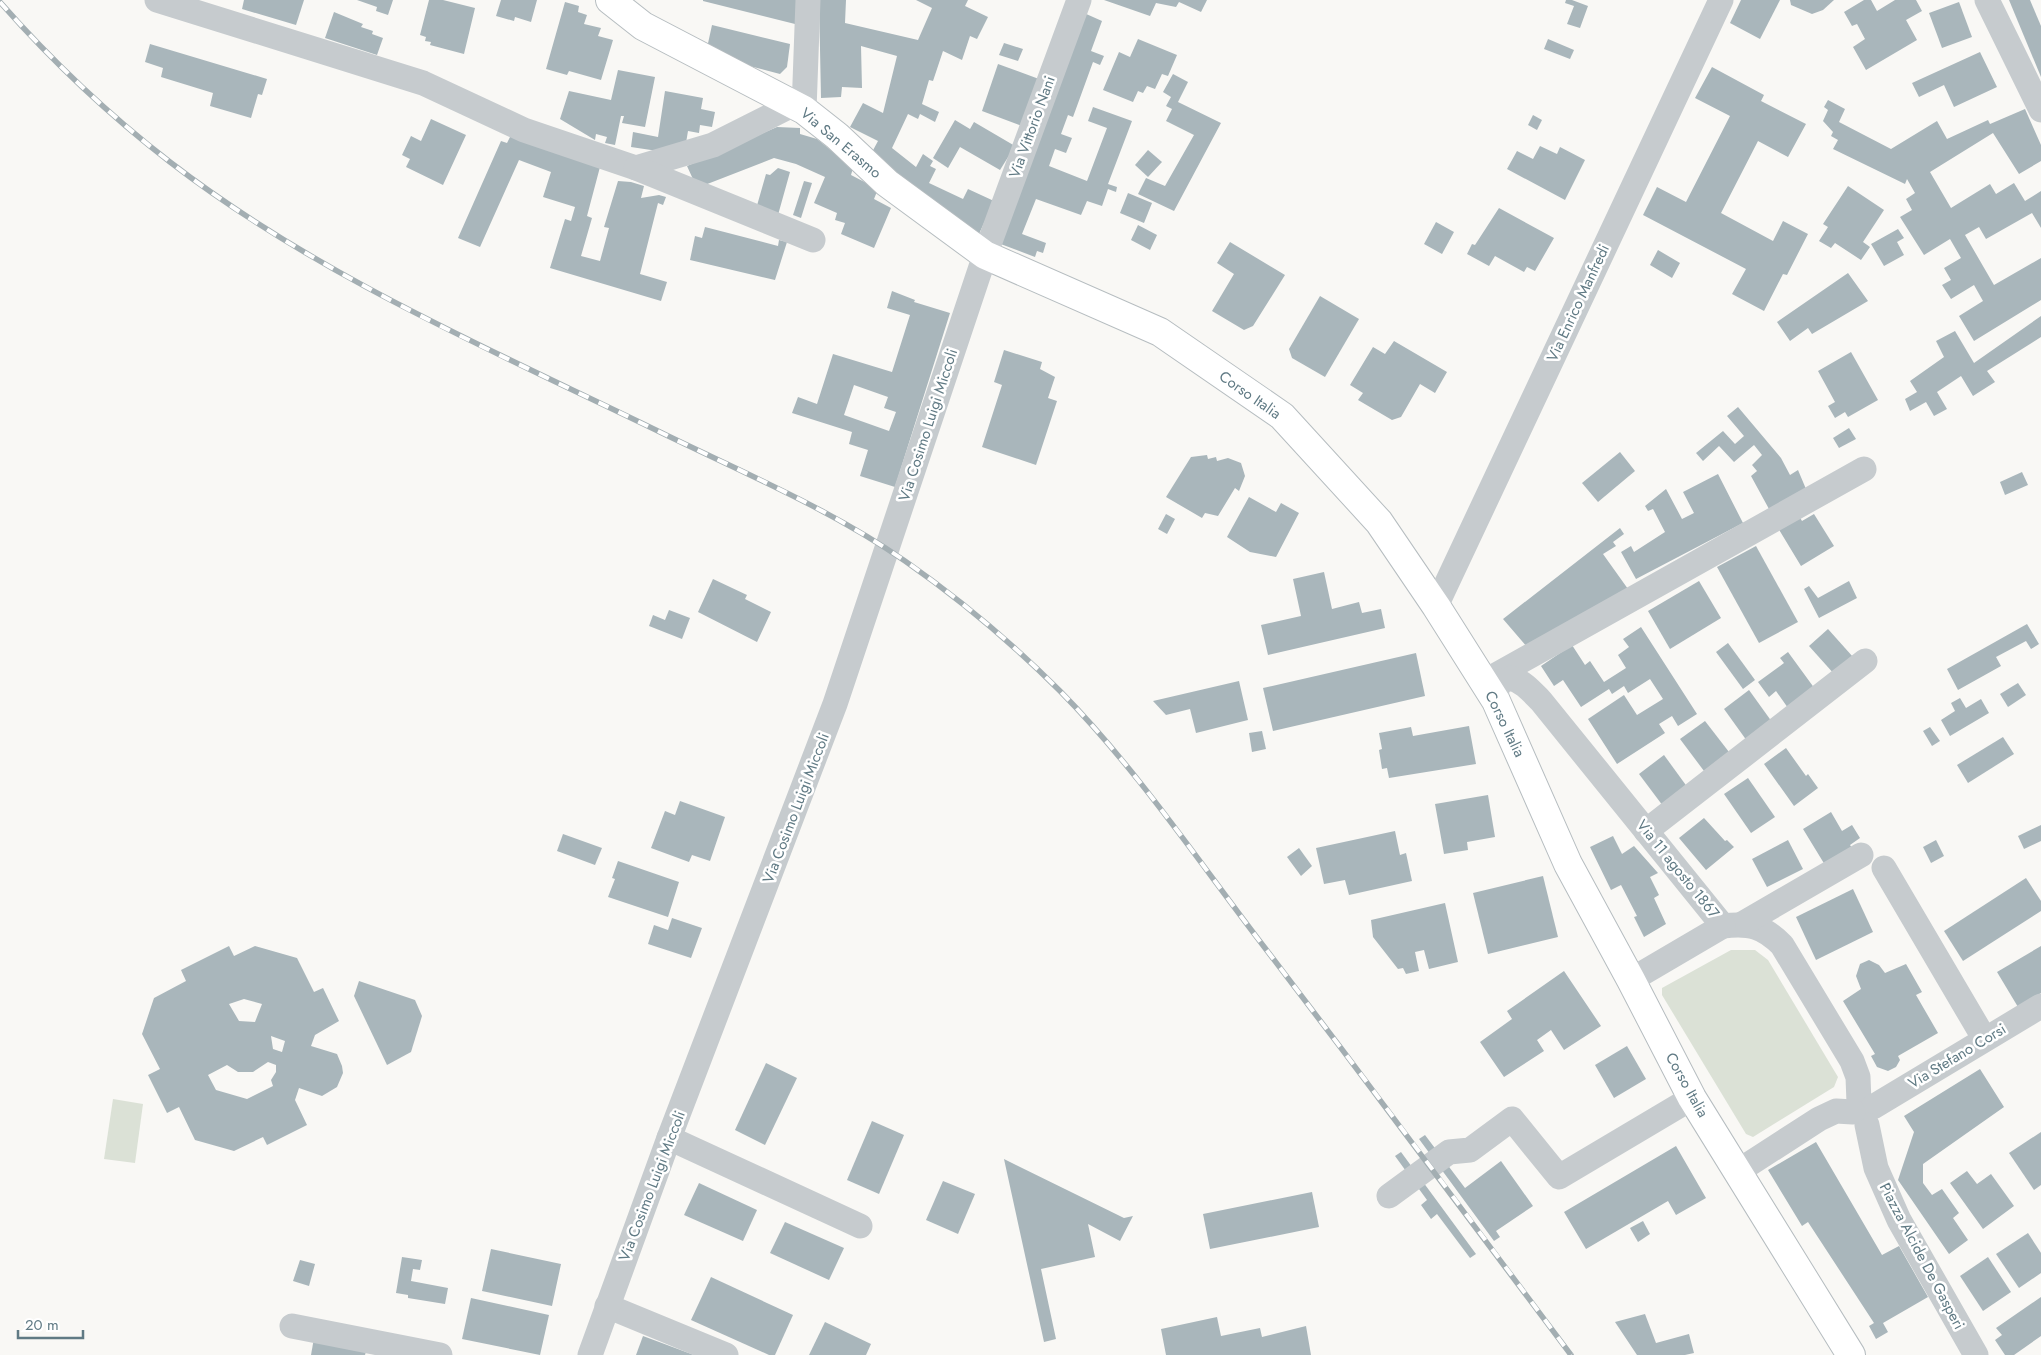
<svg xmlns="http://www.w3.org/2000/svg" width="2041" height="1355" font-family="Jost,sans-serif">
<rect width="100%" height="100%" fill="#f9f8f5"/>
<!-- green -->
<g fill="#dbe1d6">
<polygon points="1731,950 1755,950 1768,960 1838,1077 1834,1087 1753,1137 1746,1134 1662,995 1662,988"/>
<polygon points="113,1099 143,1104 135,1163 104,1159"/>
</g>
<!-- building -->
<g fill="#a9b6bb" fill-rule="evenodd">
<polygon points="244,0 304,0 296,25 242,9"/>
<polygon points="357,0 393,0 388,15 376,11 377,7"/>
<polygon points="429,0 443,0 475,8 464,54 430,45 431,42 425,41 426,37 420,35"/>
<polygon points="501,0 537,0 531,22 515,17 514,21 496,16"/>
<polygon points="703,0 797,0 795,24 703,1"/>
<polygon points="819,0 846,0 845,23 918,40 932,8 916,0 968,0 965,6 988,17 977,39 970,36 962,60 943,51 933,81 929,80 922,104 939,112 935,122 920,114 918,119 908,114 892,148 916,167 923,154 933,161 930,166 936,169 929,183 963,199 968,189 994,201 979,234 932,204 871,154 878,141 850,127 863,103 883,113 897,56 861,46 862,88 842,87 841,97 821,98"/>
<polygon points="1104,0 1207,0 1201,12 1179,2 1176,7 1156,3 1150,16"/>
<polygon points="1566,0 1572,0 1588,6 1580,28 1567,24 1574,6 1565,3"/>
<polygon points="1741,0 1780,0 1760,39 1730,23"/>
<polygon points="1790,0 1834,0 1823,10 1812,14 1791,5"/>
<polygon points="1864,0 1871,0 1877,11 1895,0 1916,0 1922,11 1906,20 1917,40 1866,70 1853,47 1865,39 1857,24 1852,26 1844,12"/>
<polygon points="2009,0 2030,0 2041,26 2041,77"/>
<polygon points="565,2 579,6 578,12 587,15 584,24 601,28 598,36 613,40 601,80 569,71 567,75 546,69"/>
<polygon points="1959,2 1972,37 1942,48 1929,13"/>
<polygon points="334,12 363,24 361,27 373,31 372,34 383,38 377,55 325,38"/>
<polygon points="1084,13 1102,21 1091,51 1104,56 1100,65 1093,62 1073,117 1068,115 1061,134 1072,138 1066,153 1055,149 1049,166 1087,181 1107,128 1088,121 1093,107 1132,121 1108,184 1117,187 1116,192 1108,189 1102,206 1087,201 1081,215 1036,199 1022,234 1046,243 1043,253 1037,251 1035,257 998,243"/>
<polygon points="712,25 790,44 787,67 780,74 719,58 707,48"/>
<polygon points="1138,39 1177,55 1168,76 1162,74 1155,89 1147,86 1143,93 1138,91 1133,102 1103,90 1119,52 1130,57"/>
<polygon points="1548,39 1574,50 1570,59 1544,49"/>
<polygon points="1004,43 1023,49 1018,61 999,55"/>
<polygon points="150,44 267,79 262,95 258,94 251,118 210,106 213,93 161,77 163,68 145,62"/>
<polygon points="1980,52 1997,87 1954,107 1944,85 1919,97 1912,83"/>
<polygon points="998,64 1039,79 1022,126 982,111"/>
<polygon points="1712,67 1764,95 1761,101 1806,124 1788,157 1758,141 1721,213 1773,241 1783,221 1808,234 1787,275 1783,274 1764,311 1732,294 1746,269 1643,215 1657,187 1686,202 1730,116 1695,98"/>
<polygon points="618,70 655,77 645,127 622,123 624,116 621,116 615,145 605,143 607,137 596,134 595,140 560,119 569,91 611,100"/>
<polygon points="1173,74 1188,82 1178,102 1221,123 1174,211 1138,194 1146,178 1165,186 1194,135 1166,121 1172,109 1166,106 1171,97 1163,92"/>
<polygon points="665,91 703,98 701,109 715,112 712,127 700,125 699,133 688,131 686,143 671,153 631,147 633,132 658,137"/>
<polygon points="1828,100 1845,109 1839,122 1891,149 1937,121 1947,139 1988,120 1990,124 2025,109 2041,145 2041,161 2019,174 1993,133 1930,172 1951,208 1990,184 1996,194 2014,183 2025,201 2041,191 2041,228 2032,213 1986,239 1979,227 1965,235 1994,285 2041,258 2041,300 1974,341 1959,316 1983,301 1974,285 1951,299 1942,285 1951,280 1944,268 1961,258 1950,239 1924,255 1900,217 1912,210 1906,199 1915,193 1907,179 1905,184 1833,149 1838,140 1831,136 1833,132 1823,121 1828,110 1824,107"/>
<polygon points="1533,115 1542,120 1537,130 1528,125"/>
<polygon points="431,119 466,135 443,185 406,167 410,159 402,155 411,136 421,141"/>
<polygon points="955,120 970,129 974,122 1015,146 1000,170 960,147 948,168 933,158"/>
<polygon points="777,127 800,128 800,134 817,139 853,168 851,175 878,189 874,199 891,208 874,248 841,234 845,223 835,220 837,213 814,203 825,177 796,164 774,158 697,188 687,166"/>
<polygon points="512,133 600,167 587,216 592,218 581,256 600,261 609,228 604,227 618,181 631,182 644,186 641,198 659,195 666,197 663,205 658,203 640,274 667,282 661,301 550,268 565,219 571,221 575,207 543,197 551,172 519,160 480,247 458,238 501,141 507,143"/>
<polygon points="1540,146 1557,154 1560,147 1585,160 1565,200 1507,169 1517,151 1533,159"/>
<polygon points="1148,150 1162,162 1148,177 1135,165"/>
<polygon points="778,168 790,172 778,215 756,209 766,174 770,175"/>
<polygon points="804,181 812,183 801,218 793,215"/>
<polygon points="1848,186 1884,210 1863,242 1870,247 1861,260 1835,243 1831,248 1819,241 1828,227 1823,224"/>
<polygon points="1128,193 1152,203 1144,223 1120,213"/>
<polygon points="1499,208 1554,238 1535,271 1527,267 1524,272 1495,256 1489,266 1467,254 1472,244 1475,245"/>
<polygon points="1436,222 1454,232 1442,254 1424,244"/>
<polygon points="1138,225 1157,235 1150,250 1131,240"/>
<polygon points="705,227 778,246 779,240 787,242 775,280 690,260 695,236 702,238"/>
<polygon points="1898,229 1904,238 1897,242 1904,255 1884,266 1871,244"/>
<polygon points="1230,242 1285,275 1253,326 1244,330 1212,311 1234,274 1217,263"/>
<polygon points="1658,250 1680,263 1672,278 1650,265"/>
<polygon points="1848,273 1868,301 1812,334 1808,328 1790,341 1777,322"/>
<path d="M892,291L915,300L914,302L950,313L895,487L860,476L868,450L849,444L852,432L792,413L798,397L817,404L833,354L892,372L910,315L887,308ZM854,385L888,397L884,408L896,412L889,431L844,415Z"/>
<polygon points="1320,296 1359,319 1325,377 1292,358 1289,349"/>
<polygon points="2041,316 2041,337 1987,371 1995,382 1973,396 1961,376 1937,392 1947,409 1934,416 1926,402 1910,411 1905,399 1917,392 1910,381 1944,357 1936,341 1955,331 1974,363"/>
<polygon points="1394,341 1447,372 1435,393 1420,384 1401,417 1392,420 1358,400 1363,393 1350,385 1373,347 1385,354"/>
<polygon points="1004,350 1042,362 1040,369 1055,377 1048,398 1057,401 1036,465 982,447 1002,385 994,382"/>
<polygon points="1851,352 1878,400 1848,417 1845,412 1835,418 1828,406 1835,402 1818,371"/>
<polygon points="1738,407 1781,458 1790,475 1798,470 1806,489 1769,509 1751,476 1757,471 1752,465 1762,455 1754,445 1734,462 1719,446 1703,461 1696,453 1723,431 1735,444 1744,436 1727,416"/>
<polygon points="1849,428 1856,439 1839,448 1833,438"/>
<polygon points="1620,452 1635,471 1598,502 1582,483"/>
<polygon points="1207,455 1208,459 1216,457 1217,461 1228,458 1241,463 1245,476 1239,491 1235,488 1218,516 1205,513 1202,518 1166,497 1191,457"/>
<polygon points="2022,472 2028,485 2005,495 2000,482"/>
<polygon points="1718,474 1743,523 1636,579 1621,552 1631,546 1634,552 1665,532 1653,509 1648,511 1645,506 1666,489 1682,519 1694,513 1683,492"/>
<polygon points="1249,497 1276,512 1281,503 1299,513 1276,557 1250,552 1227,537"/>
<polygon points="1166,514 1175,519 1167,534 1158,529"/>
<polygon points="1814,514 1834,546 1801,566 1778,528 1799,516 1802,521"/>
<polygon points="1620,528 1624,534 1613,542 1616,546 1603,554 1628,589 1528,648 1503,619"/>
<polygon points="1756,546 1798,622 1759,643 1717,567"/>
<polygon points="1324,572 1332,609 1359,602 1362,613 1381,609 1385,628 1268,655 1261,625 1301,616 1293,579"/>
<polygon points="713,579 747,595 745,599 771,612 757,642 698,612"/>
<polygon points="1699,581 1721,618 1670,649 1648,611"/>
<polygon points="1849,581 1857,598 1819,618 1804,589 1809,586 1818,598"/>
<polygon points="669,610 690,618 682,639 649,626 653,615 665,620"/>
<polygon points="2027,624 2039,644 2031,649 2026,641 1996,657 2001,666 1958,690 1947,669"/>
<polygon points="1641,627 1697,714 1678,726 1672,716 1659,724 1665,733 1617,764 1588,719 1624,695 1637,715 1663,699 1650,679 1628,693 1624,686 1612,694 1609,689 1581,707 1563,680 1554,686 1541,666 1572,645 1585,665 1590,661 1604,682 1626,668 1618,655 1629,647 1623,639"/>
<polygon points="1828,629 1853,657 1835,675 1809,646"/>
<polygon points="1728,643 1755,680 1743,689 1716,652"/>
<polygon points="1788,652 1815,689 1788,708 1776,691 1769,697 1758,682 1784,663 1780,658"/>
<polygon points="1416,653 1425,696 1273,731 1263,688"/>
<polygon points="1239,681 1248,720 1196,733 1190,709 1166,715 1153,701"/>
<polygon points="2018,683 2026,695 2008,707 2000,694"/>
<polygon points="1749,690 1772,722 1747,741 1724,709"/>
<polygon points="1960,698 1966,708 1981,699 1989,713 1950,736 1941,720 1955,711 1951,703"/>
<polygon points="1705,721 1729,752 1704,771 1680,739"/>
<polygon points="1469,726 1476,764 1389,778 1387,768 1382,769 1379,750 1382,749 1379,733 1411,727 1413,736"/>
<polygon points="1930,727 1940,741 1932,746 1923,731"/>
<polygon points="1262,731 1266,749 1252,752 1249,733"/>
<polygon points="2003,737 2014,754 1968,783 1957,765"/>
<polygon points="1786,748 1806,776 1808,774 1818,788 1794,806 1764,764"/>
<polygon points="1664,755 1688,788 1663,806 1639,774"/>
<polygon points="1748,778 1775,817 1751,833 1724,794"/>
<polygon points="1488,795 1495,837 1467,842 1468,850 1444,854 1435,804"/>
<polygon points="680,801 725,817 710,861 692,855 689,862 651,848 665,811 675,815"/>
<polygon points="1831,812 1842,831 1852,825 1860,838 1850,845 1852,848 1825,865 1803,829"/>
<polygon points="1704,818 1725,841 1727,840 1734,847 1706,870 1679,838"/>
<polygon points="2041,825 2041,841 2024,849 2018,836"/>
<polygon points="1395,831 1400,855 1406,853 1412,881 1349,895 1345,880 1324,884 1316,848"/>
<polygon points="563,834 602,848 595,865 557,851"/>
<polygon points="1613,836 1622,854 1634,846 1658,873 1650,877 1659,895 1654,898 1666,924 1644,937 1634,917 1637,916 1621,885 1611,890 1590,847"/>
<polygon points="1788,840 1803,869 1767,887 1752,859"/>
<polygon points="1936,840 1944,856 1931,863 1923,847"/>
<polygon points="1299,848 1312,866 1301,876 1287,857"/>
<polygon points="618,861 679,882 668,917 608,897 615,879 612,878"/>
<polygon points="1543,876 1558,937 1488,954 1473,893"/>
<polygon points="2026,878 2041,901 2041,911 1963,961 1944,931"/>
<polygon points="1853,889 1873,932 1816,960 1796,917"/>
<polygon points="1445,903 1458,962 1429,969 1424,950 1415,952 1419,971 1406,974 1403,968 1398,969 1373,937 1371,920"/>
<polygon points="672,918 702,928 691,958 648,944 654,925 668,930"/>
<path d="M229,946L234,956L255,946L297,958L314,992L323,988L339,1021L315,1035L311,1046L337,1054L342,1066L343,1073L337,1087L322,1096L299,1088L295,1100L307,1125L267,1145L263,1137L234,1151L195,1140L179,1107L167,1113L148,1075L160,1069L142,1034L154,998L186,981L181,970ZM244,999L262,1004L255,1022L239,1021L229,1004ZM271,1036L285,1041L282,1052L273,1049ZM268,1062L276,1065V1072L271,1080L273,1086L247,1099L216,1090L208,1075L227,1065L238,1072H253Z"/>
<polygon points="2041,946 2041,993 2018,1007 1997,972"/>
<polygon points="1869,960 1879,965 1885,973 1906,964 1922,992 1916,995 1938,1033 1898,1056 1900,1060 1896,1067 1888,1071 1877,1067 1871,1056 1875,1054 1843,1001 1861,989 1856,976 1860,964"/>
<polygon points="1564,971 1601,1026 1564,1050 1551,1030 1537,1040 1544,1051 1504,1077 1480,1042 1512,1019 1507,1011"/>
<polygon points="359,981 415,1000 422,1016 411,1052 387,1065 354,996"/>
<polygon points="1627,1046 1646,1079 1614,1098 1595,1065"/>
<polygon points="766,1063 797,1078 765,1145 735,1130"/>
<polygon points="1980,1069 2004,1107 1923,1164 1923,1183 1932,1195 1942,1189 1959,1213 1953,1218 1968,1240 1949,1254 1898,1180 1914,1132 1904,1116"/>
<polygon points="872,1121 904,1135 879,1194 847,1180"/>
<polygon points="2041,1132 2041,1185 2034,1190 2009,1153"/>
<polygon points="1425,1135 1465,1188 1501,1161 1533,1206 1496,1231 1500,1237 1494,1241 1419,1139"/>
<polygon points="1816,1142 1882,1255 1899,1246 1928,1297 1883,1323 1888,1332 1876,1339 1869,1326 1874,1323 1808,1222 1802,1226 1768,1170"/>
<polygon points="1676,1146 1706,1198 1676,1215 1668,1201 1586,1249 1564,1212"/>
<polygon points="1401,1152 1476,1254 1470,1258 1437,1214 1431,1219 1421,1205 1427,1200 1395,1156"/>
<polygon points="1004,1159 1124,1218 1133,1216 1120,1241 1088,1224 1095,1257 1041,1269 1056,1339 1044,1342"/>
<polygon points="1967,1171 1977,1184 1991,1174 2014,1206 1983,1229 1950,1183"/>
<polygon points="943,1181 975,1194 958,1234 926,1220"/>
<polygon points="699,1183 757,1210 743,1241 684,1215"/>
<polygon points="1312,1192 1319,1227 1210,1249 1203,1214"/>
<polygon points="1643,1221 1650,1234 1638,1242 1630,1228"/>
<polygon points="785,1222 844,1248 829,1280 770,1253"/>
<polygon points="2028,1233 2041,1253 2041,1273 2019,1288 1996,1254"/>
<polygon points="491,1249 561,1264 552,1306 482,1291"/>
<polygon points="402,1257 422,1260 420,1270 413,1269 411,1281 448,1288 445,1304 408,1298 408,1295 396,1293"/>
<polygon points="1988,1257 2011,1292 1983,1311 1960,1276"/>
<polygon points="300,1260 315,1264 309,1286 293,1281"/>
<polygon points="711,1277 793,1315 775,1355 769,1355 691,1320"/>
<polygon points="2041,1297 2041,1336 2014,1355 2005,1355 1995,1340 2002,1335 1996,1328"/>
<polygon points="471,1298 549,1315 540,1355 462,1339"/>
<polygon points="1645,1314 1656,1343 1689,1334 1694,1353 1685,1355 1637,1355 1615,1322"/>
<polygon points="1217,1317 1221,1336 1260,1328 1262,1337 1306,1326 1311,1355 1166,1355 1161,1329"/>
<polygon points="825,1322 871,1344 866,1355 809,1355"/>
<polygon points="643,1336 694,1355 636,1355"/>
<polygon points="314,1338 367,1348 365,1355 311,1355"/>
</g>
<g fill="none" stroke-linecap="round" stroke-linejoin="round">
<!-- major casing -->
<g stroke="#b6bdc0" stroke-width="30">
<polyline id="major" points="610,0 643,26 804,110 837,136 887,183 985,255 1160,332 1282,416 1379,522 1436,606 1496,701 1568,864 1631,980 1692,1098 1851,1355"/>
</g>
<!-- minor -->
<g stroke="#c6cbce" stroke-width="25">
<polyline points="157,0 423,83 524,130 636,168 713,145 794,104"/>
<polyline points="1987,0 2041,110"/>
<polyline points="804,110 808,0"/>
<polyline points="636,168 813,240"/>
<polyline points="1436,606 1721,0"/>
<polyline points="1491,678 1864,469"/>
<path d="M1496,701L1497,689L1500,682L1511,678C1524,682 1532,692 1541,701L1723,926C1750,923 1763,926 1782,945L1852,1061L1858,1077L1859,1103"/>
<polyline points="1646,831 1865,661"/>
<polyline points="1884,868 1984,1038"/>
<polyline points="1742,924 1861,855"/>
<polyline points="1631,980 1723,926"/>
<polyline points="1873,1107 2041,1006"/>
<polyline points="1867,1125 1876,1168 1899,1220 1976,1355"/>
<polyline points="669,1138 860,1226"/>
<polyline points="1737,1172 1819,1119 1836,1111 1853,1112"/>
<polyline points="1389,1196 1449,1152 1470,1150 1512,1119 1559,1177 1692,1098"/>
<polyline points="607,1306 726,1355"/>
<polyline points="292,1326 440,1355"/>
<polyline points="590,1355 669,1138 835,704 985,255 1079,0"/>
</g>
<!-- major -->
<use href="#major" stroke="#fff" stroke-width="28"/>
<!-- rail casing -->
<g stroke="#a3aeb2" stroke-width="5.5">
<path id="rail" d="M0,2C51,60 108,114 170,162C318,276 494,351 662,433C744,473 830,509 905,561C961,600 1012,643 1060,691C1136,768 1199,862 1265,948C1368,1083 1470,1219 1571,1355"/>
</g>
<!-- rail -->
<use href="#rail" stroke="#fff" stroke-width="4" stroke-dasharray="11" stroke-linecap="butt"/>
</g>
<g text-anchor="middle" stroke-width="5" stroke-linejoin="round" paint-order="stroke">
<!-- street labels -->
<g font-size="15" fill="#607a84" stroke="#fff">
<text transform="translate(1032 127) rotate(-70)" y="5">Via Vittorio Nani</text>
<text transform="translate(841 143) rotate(40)" y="5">Via San Erasmo</text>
<text transform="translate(1578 303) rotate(-65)" y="5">Via Enrico Manfredi</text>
<text transform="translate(1250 395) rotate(35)" y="5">Corso Italia</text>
<text transform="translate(928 425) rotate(-72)" y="5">Via Cosimo Luigi Miccoli</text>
<text transform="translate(1505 724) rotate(64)" y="5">Corso Italia</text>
<text transform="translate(796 808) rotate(-69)" y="5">Via Cosimo Luigi Miccoli</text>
<text transform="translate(1678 869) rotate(51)" y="5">Via 11 agosto 1867</text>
<text transform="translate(1957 1056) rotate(-31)" y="5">Via Stefano Corsi</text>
<text transform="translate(1687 1085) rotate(61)" y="5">Corso Italia</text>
<text transform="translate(652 1186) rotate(-69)" y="5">Via Cosimo Luigi Miccoli</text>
<text transform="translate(1922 1256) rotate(62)" y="5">Piazza Alcide De Gasperi</text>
</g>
</g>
<!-- scale -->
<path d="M18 1330v8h65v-8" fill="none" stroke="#607a84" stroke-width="2.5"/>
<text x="25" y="1330" font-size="15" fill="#607a84" stroke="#ffffff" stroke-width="4" paint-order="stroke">20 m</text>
</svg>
